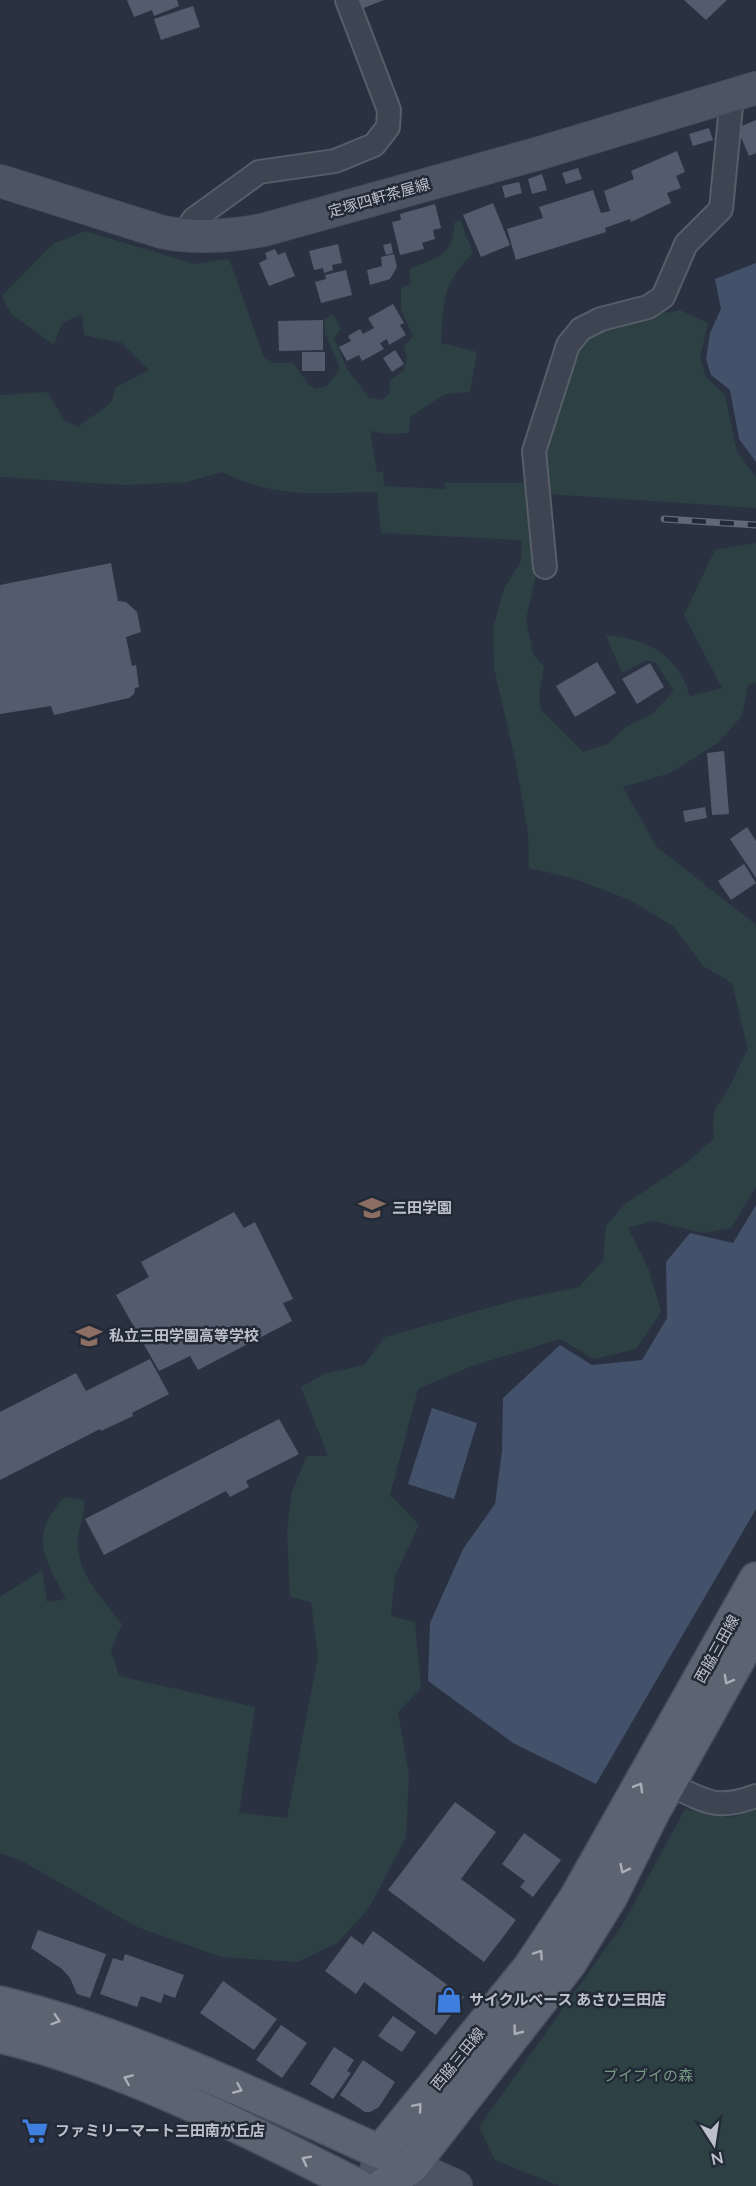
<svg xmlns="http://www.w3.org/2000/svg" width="756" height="2186" font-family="Lato,'Noto Sans JP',sans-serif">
<rect width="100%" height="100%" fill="#2a3242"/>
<!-- green -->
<g fill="#2d4044">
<path d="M460,220L473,253C441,285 444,301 441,343L477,352L470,392L445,394L410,417L409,433L388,434L370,431L377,472H383L384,486L445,489L444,483H525L536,531V575L526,619L533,654L544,667L539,694L541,710L583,752L608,744L627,726L652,714L674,691L656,663L647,660L622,673L606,635C648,640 677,653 690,696L722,688L684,615L715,550L756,543V682L748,685L742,716L718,743L670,773L623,787L656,846L756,925V1187L731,1228L704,1233L653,1221L628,1228L649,1270L661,1312L636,1349L594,1359L560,1339L472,1366L418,1389L390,1495L419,1525L395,1576L391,1616L415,1622L421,1688L398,1712L409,1775L406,1837L369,1908L337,1943L298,1962L221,1957L137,1927L22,1861L0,1853V1597L42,1570L47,1602L66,1599C44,1556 28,1538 64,1497L84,1500C85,1514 80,1524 78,1537C74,1571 102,1598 122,1624L111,1650L119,1676L255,1707L239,1813L287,1818L318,1657L311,1602L290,1597L287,1531L292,1491L307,1456H328L301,1387L324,1374L364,1365L385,1337L516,1300L579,1287L603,1261L606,1226L625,1204L688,1162L714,1138C711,1105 717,1110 731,1084C737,1072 741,1061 748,1049L732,983L703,966L673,926L630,900L572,878L529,868L528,834L516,763L494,668L493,628L504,589L521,561L522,540L381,533L377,492C319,493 276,499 222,472L187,482L124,485L0,477V395L47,392L65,421L78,427L111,403L116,387L149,370L122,343L84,335L82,314L62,323L54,345L11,314L2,296L53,244L85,231L195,264L229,259L264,358L275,363H293L309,385L316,389L327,386L340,368L325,333L324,319L333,314L341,329L334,338L347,369L369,398L383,400L390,392L389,381L404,370L407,359L404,347L413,336L401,310V288L411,284L409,269C436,257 454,257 454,223Z"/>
<polygon points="680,310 708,323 700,358 706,377 725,395 737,452 756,477 756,508 548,494 540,456 580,339 606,324"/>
<polygon points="685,1809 730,1817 756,1810 756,2186 560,2186 495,2160 479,2127 623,1924"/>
</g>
<!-- water -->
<g fill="#44516b">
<polygon points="756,263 756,462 739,439 730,390 711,375 706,359 710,333 721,309 715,279"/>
<polygon points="756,1205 756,1509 596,1784 513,1743 428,1681 430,1623 463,1549 495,1504 502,1451 503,1398 560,1345 592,1365 642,1360 667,1318 666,1262 690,1233 733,1243"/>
<polygon points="432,1408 477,1423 454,1499 408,1484"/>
</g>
<!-- building -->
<g fill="#545b6c">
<polygon points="127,0 177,0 179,6 154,16 152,10 134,17"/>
<polygon points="358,0 384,0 361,9"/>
<polygon points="684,0 727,0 706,20"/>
<polygon points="193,6 200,27 161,40 154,19"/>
<polygon points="756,120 756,153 749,156 737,128"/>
<polygon points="709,128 713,140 693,146 689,134"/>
<polygon points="677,151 685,172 676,176 681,188 667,193 671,203 631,222 630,219 605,228 606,232 516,260 507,229 543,218 539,207 593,190 601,213 610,211 604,191 634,179 631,171"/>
<polygon points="578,168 582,179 566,184 562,173"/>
<polygon points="542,174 547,190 532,194 528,179"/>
<polygon points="519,182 522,193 505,198 502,186"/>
<polygon points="493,203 510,245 481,257 463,215"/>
<polygon points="435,204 441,228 433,230 435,239 422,243 424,249 400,255 392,222 401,220 400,214"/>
<polygon points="391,243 393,253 386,255 383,245"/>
<polygon points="338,244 342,263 332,265 333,270 324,273 323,268 314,270 309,251"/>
<polygon points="275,249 278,255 285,252 295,276 269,286 259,263 267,259 265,253"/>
<polygon points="394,254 397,267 390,279 370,285 367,270 382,266 381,257"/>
<polygon points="346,270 352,295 321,303 315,282 326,279 325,275"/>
<polygon points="393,304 404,323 400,325 406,335 389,345 387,339 380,343 384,349 362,361 359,355 347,361 339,347 351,341 348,336 360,329 363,334 374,328 368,318"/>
<polygon points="323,320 323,350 279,351 278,321"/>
<polygon points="395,350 404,364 392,372 383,358"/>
<rect x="302" y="352" width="23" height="19"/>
<polygon points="111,563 118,601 126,602 137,612 141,632 126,637 132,666 136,665 139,687 135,688 134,694 129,698 54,715 51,706 0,714 0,585"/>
<polygon points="597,662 616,693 575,717 556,686"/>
<polygon points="650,663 664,687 637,704 622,679"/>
<polygon points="724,751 729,814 712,815 707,753"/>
<polygon points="705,807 707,818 685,822 683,811"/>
<polygon points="747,827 756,841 756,878 730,839"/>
<polygon points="744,864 756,883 731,900 718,881"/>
<polygon points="234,1212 244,1228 255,1222 293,1299 283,1303 292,1321 198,1370 190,1356 159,1371 116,1295 149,1277 141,1262"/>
<polygon points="150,1359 169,1394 132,1413 133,1416 101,1431 100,1429 0,1480 0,1412 76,1373 86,1391"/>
<polygon points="279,1419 299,1454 246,1481 249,1487 230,1497 226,1491 104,1555 85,1519"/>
<polygon points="455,1802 496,1832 461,1879 516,1920 484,1962 388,1890"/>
<polygon points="524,1833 561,1860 533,1897 520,1887 525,1881 502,1864"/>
<polygon points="38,1930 106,1954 90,1998 77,1994 70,1978 62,1969 31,1948"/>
<polygon points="373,1931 464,1997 436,2035 364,1982 356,1994 325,1971 351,1936 363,1945"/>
<polygon points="125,1954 184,1975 175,1998 164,1994 161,2003 141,1996 137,2007 100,1994 113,1958 123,1961"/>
<polygon points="223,1981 277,2019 254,2050 200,2013"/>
<polygon points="393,2016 416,2032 402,2052 378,2036"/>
<polygon points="281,2025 307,2043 282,2078 256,2060"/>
<polygon points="334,2047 354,2060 347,2071 351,2073 333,2099 310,2084"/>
<polygon points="363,2060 395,2082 379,2107 370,2112 365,2112 340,2095"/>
</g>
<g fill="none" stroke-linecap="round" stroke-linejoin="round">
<!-- street casing -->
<g stroke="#575d69" stroke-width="26">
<g id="street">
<polyline points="182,236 194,219 259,172 335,161 374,145 388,127 389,110 347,0"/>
<polyline points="545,567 534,451 568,345 581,329 601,319 648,307 663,297 686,244 721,209 732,96"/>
<path d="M669,1784C705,1801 716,1811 756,1796"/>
</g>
</g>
<!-- secondary casing -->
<g stroke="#484e5b" stroke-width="34">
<g id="secondary">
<path d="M0,181L162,232C196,239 229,236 263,230L540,153L756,88"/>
<polyline points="373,2186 380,2152 456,2186"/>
</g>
</g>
<!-- primary casing -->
<g stroke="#484e5b" stroke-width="36">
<g id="primary">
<path d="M0,2003C132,2035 257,2097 380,2152L530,1967L576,1898L756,1579"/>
<path d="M0,2036C122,2065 246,2129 358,2186"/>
<polyline points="382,2186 411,2167 569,1964 611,1896 653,1812 756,1628"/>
</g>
</g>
<!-- street -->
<use href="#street" stroke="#3e4552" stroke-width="22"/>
<!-- secondary -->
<use href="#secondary" stroke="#4d5464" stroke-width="32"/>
<!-- primary -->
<use href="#primary" stroke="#5d6471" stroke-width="33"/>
<!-- rail casing -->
<g stroke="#616978" stroke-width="7">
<polyline id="rail" points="664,519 756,525"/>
</g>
<!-- rail -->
<use href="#rail" stroke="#232a37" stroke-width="4.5" stroke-dasharray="14" stroke-linecap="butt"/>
</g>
<!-- one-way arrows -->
<defs><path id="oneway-chevron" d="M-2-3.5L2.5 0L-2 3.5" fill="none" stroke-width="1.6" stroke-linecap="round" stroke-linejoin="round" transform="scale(1.5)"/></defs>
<g stroke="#a9aeb9">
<use href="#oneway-chevron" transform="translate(728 1680) rotate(119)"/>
<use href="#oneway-chevron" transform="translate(639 1787) rotate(-60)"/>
<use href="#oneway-chevron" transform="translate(624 1869) rotate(117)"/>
<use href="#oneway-chevron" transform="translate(539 1954) rotate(-56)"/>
<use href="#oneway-chevron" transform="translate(56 2020) rotate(18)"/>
<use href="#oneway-chevron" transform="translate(517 2031) rotate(127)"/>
<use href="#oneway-chevron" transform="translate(128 2079) rotate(-157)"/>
<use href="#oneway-chevron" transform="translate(238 2089) rotate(24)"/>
<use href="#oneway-chevron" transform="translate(418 2107) rotate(-50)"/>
<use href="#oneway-chevron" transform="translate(306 2160) rotate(-153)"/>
</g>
<!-- icons -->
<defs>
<g id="school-bare" transform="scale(2.07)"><path d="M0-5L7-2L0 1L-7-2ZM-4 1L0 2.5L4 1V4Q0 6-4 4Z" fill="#8d6e63" stroke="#232a37" stroke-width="2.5" paint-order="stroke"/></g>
<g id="shop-bare" transform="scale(2.07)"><path d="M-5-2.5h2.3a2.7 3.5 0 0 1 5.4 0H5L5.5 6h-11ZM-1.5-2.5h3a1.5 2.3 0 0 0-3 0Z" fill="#3f7fe0" stroke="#232a37" stroke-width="2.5" paint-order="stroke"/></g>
<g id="supermarket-bare" transform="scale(2.07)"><path d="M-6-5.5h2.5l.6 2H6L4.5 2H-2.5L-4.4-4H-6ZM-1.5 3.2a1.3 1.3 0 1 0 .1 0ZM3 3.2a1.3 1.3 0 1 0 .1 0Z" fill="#3f7fe0" stroke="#232a37" stroke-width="2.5" paint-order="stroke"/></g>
</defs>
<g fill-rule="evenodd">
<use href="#school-bare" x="372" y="1208"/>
<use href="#school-bare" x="89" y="1336"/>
<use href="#shop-bare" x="449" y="2000"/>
<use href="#supermarket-bare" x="35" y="2131"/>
</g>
<g text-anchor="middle" stroke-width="5" stroke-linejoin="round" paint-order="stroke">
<!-- street labels -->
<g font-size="15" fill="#bcc0cb" stroke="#232a37">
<text transform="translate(379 198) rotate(-16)" y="5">定塚四軒茶屋線</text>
<text transform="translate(717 1649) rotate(-61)" y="5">西脇三田線</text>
<text transform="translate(458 2059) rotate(-51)" y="5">西脇三田線</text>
</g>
<!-- poi labels -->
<g font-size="15" font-weight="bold" fill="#bcc0cb" stroke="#232a37" text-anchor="start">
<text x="392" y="1213">三田学園</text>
<text x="109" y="1341">私立三田学園高等学校</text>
<text x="469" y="2005">サイクルベース あさひ三田店</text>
<text x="55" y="2136">ファミリーマート三田南が丘店</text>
</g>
<!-- park labels -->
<g font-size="15" fill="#759a81" stroke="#232a37">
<text x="648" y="2081">ブイブイの森</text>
</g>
</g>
<!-- north arrow -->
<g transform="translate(714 2144) rotate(168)" stroke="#232a37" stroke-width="4.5" paint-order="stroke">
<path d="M0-4.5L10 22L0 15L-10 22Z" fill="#bcc0cb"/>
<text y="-9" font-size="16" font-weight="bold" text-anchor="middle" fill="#bcc0cb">N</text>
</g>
</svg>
